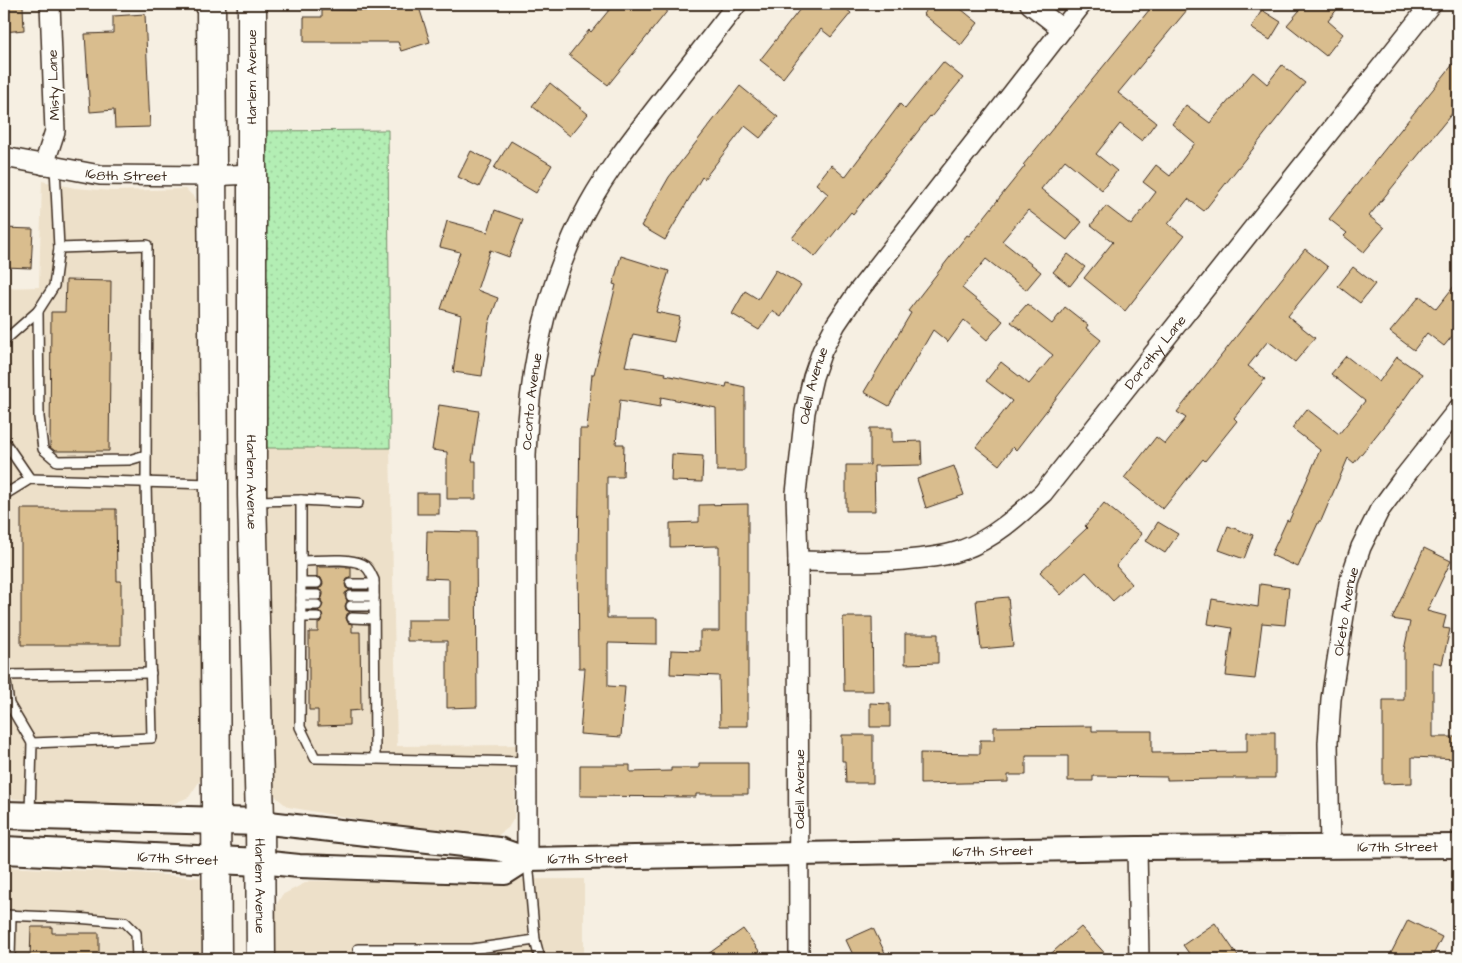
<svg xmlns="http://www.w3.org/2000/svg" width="1462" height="963" font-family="'Architects Daughter',sans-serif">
<defs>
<pattern id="grass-dots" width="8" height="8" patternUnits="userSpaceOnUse" patternTransform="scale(1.25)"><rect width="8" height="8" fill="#b3eeb4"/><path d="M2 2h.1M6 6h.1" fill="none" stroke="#9bcc9a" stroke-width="1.8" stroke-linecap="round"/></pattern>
</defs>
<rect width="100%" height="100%" fill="#f6efe2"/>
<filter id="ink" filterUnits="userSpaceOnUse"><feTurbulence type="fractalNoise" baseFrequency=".02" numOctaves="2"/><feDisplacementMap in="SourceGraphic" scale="10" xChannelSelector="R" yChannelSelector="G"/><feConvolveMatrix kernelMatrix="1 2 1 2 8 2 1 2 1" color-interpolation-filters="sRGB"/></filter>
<g filter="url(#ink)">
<!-- built -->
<g fill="#ede0c9">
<polygon points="42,181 75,188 113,191 186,189 200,203 205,773 189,797 161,809 4,798 4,288 39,287"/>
<polygon points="267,448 390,448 397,746 516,745 514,818 508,828 497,836 484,840 470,839 288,807 276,797 271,786 269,773"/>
<polygon points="4,867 140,873 204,878 204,959 4,959"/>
<polygon points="584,879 584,959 268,959 274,909 282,895 309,881"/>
</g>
<!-- grass -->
<polygon fill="url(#grass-dots)" stroke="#778c69" points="388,130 390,448 267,448 265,131"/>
<!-- building -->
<g fill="#d9bd8e" stroke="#3b2a1e">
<polygon points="4,4 19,4 19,6 23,6 24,30 4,32"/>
<polygon points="386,4 418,4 430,42 401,51 398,42 304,42 304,17 322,17 322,10 388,11"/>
<polygon points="614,4 673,4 608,85 569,55 589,30 591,32"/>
<polygon points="804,4 840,4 851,13 831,37 821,29 783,78 760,60"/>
<polygon points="931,4 955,4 978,23 961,45 923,14"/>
<polygon points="1154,4 1192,4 1118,93 1156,122 1142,141 1120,124 1096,154 1117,171 1102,190 1065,160 1041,189 1082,222 1067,240 1028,210 1002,241 1041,272 1026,290 986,259 962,288 1003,321 987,340 964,320 948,342 933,330 889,406 864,392 911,313 908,311 967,235 969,236 1025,166 1023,165"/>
<polygon points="1305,4 1341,4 1328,21 1343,34 1326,56 1287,25"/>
<polygon points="1262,10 1281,22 1270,40 1251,28"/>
<polygon points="145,14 150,127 115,128 114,110 90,112 85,34 113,33 113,16"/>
<polygon points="1458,58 1458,106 1369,216 1384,228 1364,252 1344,236 1347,233 1329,219"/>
<polygon points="943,62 963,78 931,117 930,116 853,214 851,212 815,257 792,238 828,194 816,184 831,165 845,177 900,104 905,109"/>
<polygon points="1282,65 1305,83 1204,211 1188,199 1168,224 1184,236 1125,311 1084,278 1113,242 1091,225 1106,206 1131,225 1156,192 1143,182 1156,165 1170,176 1195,143 1172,124 1186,105 1210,123 1253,72 1267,84"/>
<polygon points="550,83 588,114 570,136 532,106"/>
<polygon points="740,86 778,117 760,138 745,126 704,179 702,177 665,240 641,226 669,177"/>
<polygon points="511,141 552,165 536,193 494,168"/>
<polygon points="471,151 492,161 479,187 458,177"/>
<polygon points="495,210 523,220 509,257 490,250 477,290 498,298 489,323 482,376 453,372 461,315 441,309 460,252 440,247 447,221 488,232"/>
<polygon points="4,228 33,229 31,268 4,267"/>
<polygon points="1305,249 1328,267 1288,316 1315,338 1295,362 1268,341 1248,366 1265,379 1234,418 1237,421 1205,461 1203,459 1163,509 1124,478 1156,437 1165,444 1186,418 1177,412"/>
<polygon points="1068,254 1085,267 1070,286 1053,272"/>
<polygon points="621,256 669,271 656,312 680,317 674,342 633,334 625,366 666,373 665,375 726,387 727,383 745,387 745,471 717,471 716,408 661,397 660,407 620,400 616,444 624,444 623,477 607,477 607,618 657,618 657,644 608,643 608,686 625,687 621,737 580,734 585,668 579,668 578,557 580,429 587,429 592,374 594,374 616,285 613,284"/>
<polygon points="1353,267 1375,284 1360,303 1338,286"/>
<polygon points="776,270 801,285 781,317 772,311 759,330 732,314 745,291 758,299"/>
<polygon points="66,280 111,281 109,451 55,451 50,447 51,312 65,312"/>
<polygon points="1458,281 1458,329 1444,346 1427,333 1414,350 1390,332 1420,296 1436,309"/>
<polygon points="1027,304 1052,324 1065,307 1088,325 1086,328 1101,340 1016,450 1013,447 999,465 976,447 1012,401 986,381 1001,362 1029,384 1053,355 1011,322"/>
<polygon points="1346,356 1379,382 1397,357 1422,374 1395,412 1354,463 1348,458 1321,521 1319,521 1298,567 1271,555 1287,520 1289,521 1320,450 1292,428 1307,409 1339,434 1365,401 1331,374"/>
<polygon points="439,405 479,411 472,461 476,461 476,499 447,499 447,452 432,450"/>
<polygon points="870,428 892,428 892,442 921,441 922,465 874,466 875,511 846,511 846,465 870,465"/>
<polygon points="672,454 703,456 702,482 671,481"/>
<polygon points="954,466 964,495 926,508 917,479"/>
<rect x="417" y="493" width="22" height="21"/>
<polygon points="1104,503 1142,534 1116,566 1132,584 1113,601 1086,572 1061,595 1040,572 1087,528 1085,526"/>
<polygon points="748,504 748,726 720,726 719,676 670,674 671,650 700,651 700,631 719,631 719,546 670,547 670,523 699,522 699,505"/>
<polygon points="21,509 116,509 117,581 121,581 121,645 21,645"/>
<polygon points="1158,522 1178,534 1165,553 1146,541"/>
<polygon points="1228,526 1253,535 1244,559 1219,550"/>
<polygon points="427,531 476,532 477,707 447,708 447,641 407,641 407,620 449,620 449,579 426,578"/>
<polygon points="1424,548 1451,561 1427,611 1446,616 1443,628 1450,629 1442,664 1433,662 1433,737 1458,737 1458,759 1412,757 1412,783 1383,784 1383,700 1404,700 1404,650 1410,622 1392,619"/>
<polygon points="317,567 351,567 351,578 347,579 345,584 346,588 350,590 345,593 345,596 347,601 345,606 346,610 350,612 347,614 346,618 348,623 352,624 352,632 360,632 361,710 349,711 349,725 318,726 318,710 309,710 309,632 318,632 318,623 322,621 323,617 322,613 318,611 323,605 321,600 323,595 323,592 318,589 322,587 323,583 321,578 317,577"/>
<polygon points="1260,584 1289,588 1285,625 1262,623 1255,679 1226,676 1232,628 1208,624 1212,599 1258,607"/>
<polygon points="1008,597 1013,646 981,649 976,600"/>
<polygon points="843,617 872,617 873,691 844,691"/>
<polygon points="905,634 938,634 938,663 905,664"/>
<polygon points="870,703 890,704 890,727 870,727"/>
<polygon points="1092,726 1092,731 1152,731 1152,753 1247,752 1247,732 1275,732 1275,778 1217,778 1217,779 1167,780 1167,777 1093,776 1093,781 1068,781 1068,756 1026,756 1026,775 1008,775 1008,782 920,784 920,753 980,754 980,740 994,740 994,727"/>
<polygon points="842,735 873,735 873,783 846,783 845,761 842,761"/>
<polygon points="699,763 748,763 748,794 696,794 696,797 580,796 580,765 630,765 630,772 671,771 671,768 699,768"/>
<polygon points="1408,920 1442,937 1431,959 1388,959"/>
<polygon points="1215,923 1240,959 1193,959 1183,945"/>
<polygon points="31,927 52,927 52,933 99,933 99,959 30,959"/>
<polygon points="1081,927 1110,959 1045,959"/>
<polygon points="873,928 888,959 855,959 846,940"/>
<polygon points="743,929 765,959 701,959"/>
</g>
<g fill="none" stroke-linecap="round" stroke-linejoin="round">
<!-- service casing -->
<g stroke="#3b2a1e" stroke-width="12">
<g id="service">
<polyline points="38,311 39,417 43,449 57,461 129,460 146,455"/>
<polyline points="4,341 38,311 54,286 59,248"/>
<polyline points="4,441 30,479"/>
<polyline points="4,495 30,479 211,484"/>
<polyline points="301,500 358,503"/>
<polyline points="255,501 301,500 301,583"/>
<path d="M301,561C317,561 348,557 362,564C369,567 371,574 374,580L375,759L527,762"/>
<polyline points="317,583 301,583 300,727 315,758 375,759"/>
<polyline points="351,584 374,584"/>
<polyline points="301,595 317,595"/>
<polyline points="351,596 374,596"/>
<polyline points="301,605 317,605"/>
<polyline points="351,606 374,606"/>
<polyline points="301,617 317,617"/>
<polyline points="352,618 374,619"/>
<polyline points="4,668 9,704 32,743"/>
<polyline points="4,675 151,673"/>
<polyline points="30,813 32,743 152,738 146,483 147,245 59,248 55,167"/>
<polyline points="528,861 535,940 540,959"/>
<polyline points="4,915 76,918 125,922 136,933 137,959"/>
<polyline points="10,959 11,916"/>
<polyline points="358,959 358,949 472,949 535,940"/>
</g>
</g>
<!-- minor casing -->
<g stroke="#3b2a1e" stroke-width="22">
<g id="minor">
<polyline points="1030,4 1062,29"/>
<path id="s1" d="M4,157L100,175L211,176L251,174"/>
<polyline points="44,165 55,131 50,4"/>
<path id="s2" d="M798,561C834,562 869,563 905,560C924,558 944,557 962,550C993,539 1019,515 1043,493L1431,4"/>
<polyline points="1137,848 1139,959"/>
<path id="s3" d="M1330,848L1328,743L1331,699L1349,583L1361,547L1379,511L1401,481L1458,409"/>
<path id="s4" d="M527,859L526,455C529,368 547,280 589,204C608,170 632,139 656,108C683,73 710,39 737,4"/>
<path id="s5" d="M799,959L798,561L796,493L805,412L813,377L822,351L836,324L857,293L1082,4"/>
</g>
</g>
<!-- tertiary casing -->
<g stroke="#3b2a1e" stroke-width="26">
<g id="tertiary">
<path id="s6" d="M260,822L499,849L527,859L1137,848L1458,846"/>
<polyline points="260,862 299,866 505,873 527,859"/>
</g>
</g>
<!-- secondary casing -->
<g stroke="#3b2a1e" stroke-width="30">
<g id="secondary">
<polyline points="4,815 260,822"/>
<path id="s7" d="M4,850L260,862"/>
</g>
</g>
<!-- primary casing -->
<g stroke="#3b2a1e" stroke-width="31">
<g id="primary">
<polyline points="211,4 217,959"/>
<path id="s8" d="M252,4V495L260,822L261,959"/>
</g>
</g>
<!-- service -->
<use href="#service" stroke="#fdfcf7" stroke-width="9"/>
<!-- minor -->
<use href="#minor" stroke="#fdfcf7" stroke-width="19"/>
<!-- tertiary -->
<use href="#tertiary" stroke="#fdfcf7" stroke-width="22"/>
<!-- secondary -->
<use href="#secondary" stroke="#fdfcf7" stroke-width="26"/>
<!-- primary -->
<use href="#primary" stroke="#fdfcf7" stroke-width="28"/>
</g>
</g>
<g text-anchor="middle" stroke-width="4" stroke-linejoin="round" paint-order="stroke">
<!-- street labels -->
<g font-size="14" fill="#3b2a1e" stroke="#fdfcf7">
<text transform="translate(251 77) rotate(-90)" y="5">Harlem Avenue</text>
<text transform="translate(53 85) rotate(-92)" y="5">Misty Lane</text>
<text dy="5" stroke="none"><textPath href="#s1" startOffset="124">168th Street</textPath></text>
<text dy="5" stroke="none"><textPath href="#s2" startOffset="445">Dorothy Lane</textPath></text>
<text dy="5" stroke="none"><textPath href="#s5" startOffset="575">Odell Avenue</textPath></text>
<text dy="5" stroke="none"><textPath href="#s4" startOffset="458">Oconto Avenue</textPath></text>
<text dy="5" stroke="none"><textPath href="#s8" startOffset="478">Harlem Avenue</textPath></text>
<text dy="5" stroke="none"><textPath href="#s3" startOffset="238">Oketo Avenue</textPath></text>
<text transform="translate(799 789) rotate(-90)" y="5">Odell Avenue</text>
<text dy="5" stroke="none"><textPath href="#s6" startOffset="1141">167th Street</textPath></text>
<text dy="5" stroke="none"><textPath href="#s6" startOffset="736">167th Street</textPath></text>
<text dy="5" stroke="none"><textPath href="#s7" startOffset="174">167th Street</textPath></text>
<text dy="5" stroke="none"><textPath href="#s6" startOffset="331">167th Street</textPath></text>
<text dy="5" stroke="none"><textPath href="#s8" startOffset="882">Harlem Avenue</textPath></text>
</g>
</g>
<!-- margin -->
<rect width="1462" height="963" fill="none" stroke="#fdfcf7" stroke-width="20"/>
<rect x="10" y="10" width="1442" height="943" fill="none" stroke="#3b2a1e" stroke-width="2" filter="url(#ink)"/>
</svg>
